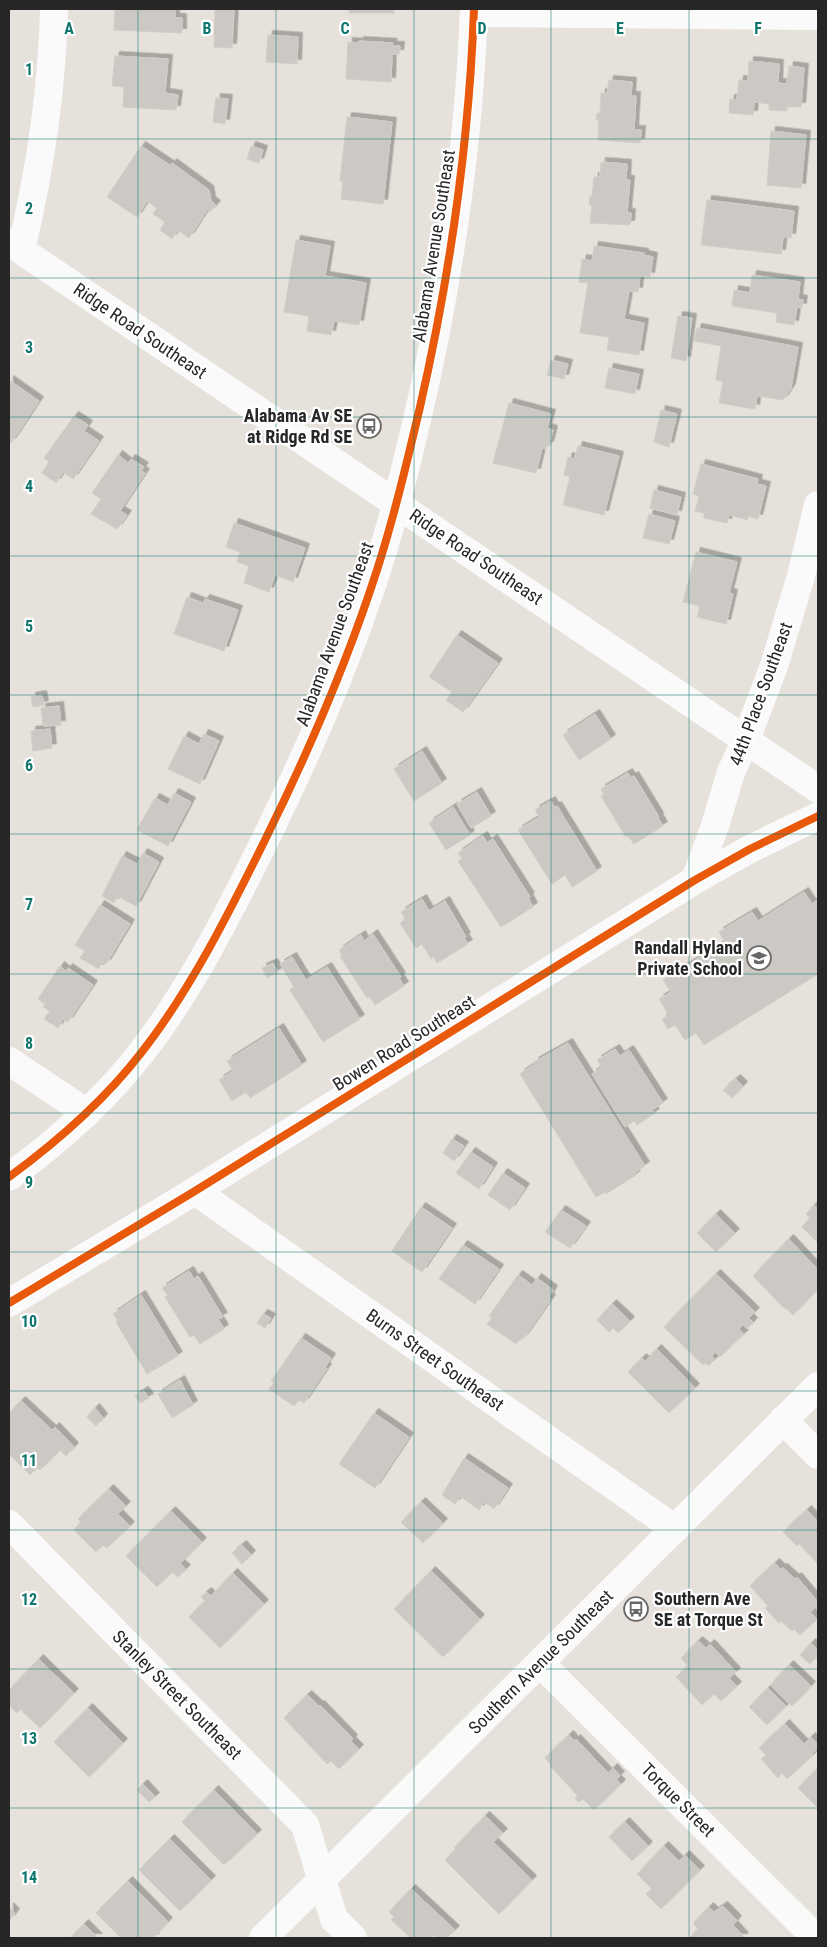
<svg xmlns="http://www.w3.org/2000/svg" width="827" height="1947" font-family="'Roboto Condensed',sans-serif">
<defs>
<filter id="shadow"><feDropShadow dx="4.5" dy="-4.5" stdDeviation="0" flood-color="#0004"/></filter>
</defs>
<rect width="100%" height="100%" fill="#e6e1db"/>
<!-- building -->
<g fill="#ccc9c5" stroke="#d1cdc8" filter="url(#shadow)">
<polygon points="115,9 175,9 175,18 182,18 182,33 114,30"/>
<polygon points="215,9 234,9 232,48 214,47"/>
<rect x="349" y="9" width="45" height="4"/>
<polygon points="268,35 298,37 297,64 266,62"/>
<polygon points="359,41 393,43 392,46 400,46 399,54 392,54 391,82 346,79 348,42 359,43"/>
<polygon points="115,56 168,59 165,93 178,95 176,110 123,107 124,87 112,86"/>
<polygon points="749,61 779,64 778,83 787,84 789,66 804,68 801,107 787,106 787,111 770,110 769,110 769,104 754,102 753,115 729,113 730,99 737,100 739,80 748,81"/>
<polygon points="609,80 632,82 631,96 636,96 634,130 641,130 640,143 598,140 599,120 596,120 597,113 600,113 601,93 607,94"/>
<polygon points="216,98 228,99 225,124 213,122"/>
<polygon points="347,117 392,122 383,204 341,199 343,181 340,181"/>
<polygon points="771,131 806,135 801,188 767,185"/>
<polygon points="141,146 171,166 172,163 209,190 211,201 216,205 210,212 207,210 189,238 178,230 172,239 160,230 165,222 153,214 157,208 147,201 137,217 107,197"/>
<polygon points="251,146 263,150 259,163 247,159"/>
<polygon points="601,162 627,164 626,180 630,180 627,213 631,213 630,225 590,223 592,205 589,205 590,196 592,196 594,177 600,177"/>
<polygon points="707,200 794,211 791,238 783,237 781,254 701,245"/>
<polygon points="296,240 330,246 325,276 366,283 359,325 334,321 331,335 307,331 309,316 284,312"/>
<polygon points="594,246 644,253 644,255 653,257 650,277 640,276 638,292 629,291 624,319 644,323 639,355 607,350 609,337 580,333 588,283 579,282 582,259 592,261"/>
<polygon points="752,275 800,282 798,299 803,300 802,305 802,308 797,307 794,325 776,322 777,313 732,306 734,290 750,293"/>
<polygon points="678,316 692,318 686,361 671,358"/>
<polygon points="697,328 798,347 791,388 783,400 757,396 755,409 719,403 723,381 716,380 721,346 694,341"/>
<polygon points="551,360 568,364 564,379 547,375"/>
<polygon points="609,368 639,374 635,394 605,388"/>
<polygon points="9,380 39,401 11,443 9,442"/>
<polygon points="509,403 551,414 547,428 553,430 549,446 546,446 546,449 542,448 536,473 493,463"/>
<polygon points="661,410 677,414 669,447 654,442"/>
<polygon points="74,416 88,425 84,431 99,441 73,479 63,472 56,483 42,473 49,462 44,458"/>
<polygon points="578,446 619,456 604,515 563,505 570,477 564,475 568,457 574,459"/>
<polygon points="118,455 128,463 131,459 144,467 141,471 145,473 120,511 127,515 117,529 91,514 101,499 92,493"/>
<polygon points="701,464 758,479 757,484 766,486 758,519 748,516 748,520 729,515 727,523 704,518 704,513 695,511 699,496 693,494"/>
<polygon points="654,490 681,497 677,515 650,508"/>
<polygon points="649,514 675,521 669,544 643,538"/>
<polygon points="234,523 305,548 293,582 275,575 269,592 244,583 249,566 237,562 240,552 226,547"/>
<polygon points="696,552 737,562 729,593 733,594 726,624 697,617 700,606 683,602"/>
<polygon points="187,597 203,603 205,599 238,610 224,651 174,634"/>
<polygon points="457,635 498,663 463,712 446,700 452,692 429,677"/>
<polygon points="42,695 44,705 33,707 31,697"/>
<polygon points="59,706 61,725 43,726 41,708"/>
<polygon points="595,714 611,739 579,760 563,735"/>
<polygon points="50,729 52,748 33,751 31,731"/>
<polygon points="204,734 219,741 200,784 168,769 184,736 199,744"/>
<polygon points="422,751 442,783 414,801 394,769"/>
<polygon points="628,773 631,778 634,776 659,817 658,818 663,826 634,844 628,836 626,837 601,796 604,794 601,789"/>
<polygon points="477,792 491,816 471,828 457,804"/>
<polygon points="174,793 191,802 168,846 137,830 155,798 168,805"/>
<polygon points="551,801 554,807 557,806 597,871 572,887 565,875 552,884 518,830 539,817 535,810"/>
<polygon points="453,807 470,835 446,850 429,823"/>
<polygon points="483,836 487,843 493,839 530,897 528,898 533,907 501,927 458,861 462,859 458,853"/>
<polygon points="143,853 159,862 136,906 118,896 114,903 102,896 122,856 137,864"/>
<polygon points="804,892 812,904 818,900 818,974 704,1045 696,1033 685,1040 675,1025 668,1029 662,1019 669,1015 659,999 671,992 663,980 725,942 719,932 752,912 758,921"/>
<polygon points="422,899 429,911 445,901 466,937 464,938 468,944 437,963 434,957 431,959 422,944 416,948 400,923 406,919 401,912"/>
<polygon points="100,905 130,924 106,964 102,962 99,969 80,958 85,951 75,945"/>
<polygon points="373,934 401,977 399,978 404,986 375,1005 370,997 367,998 340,956 342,955 339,950 361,935 364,941"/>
<polygon points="292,957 306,980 327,967 360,1019 323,1042 290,990 294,987 280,964"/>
<polygon points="273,963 278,972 267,978 262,968"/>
<polygon points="60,966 66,971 68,968 93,985 68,1022 63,1019 58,1028 44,1019 50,1011 43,1007 45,1004 38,999"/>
<polygon points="279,1028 302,1065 250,1098 246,1092 232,1101 219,1080 233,1071 227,1061"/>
<polygon points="568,1043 645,1166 634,1173 636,1175 606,1194 605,1192 596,1197 520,1074 535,1064 534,1062"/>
<polygon points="615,1049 620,1056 629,1050 663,1103 652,1110 655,1113 637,1125 634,1121 625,1127 592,1074 602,1067 597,1060"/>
<polygon points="736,1079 743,1086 732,1098 723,1090"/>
<polygon points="452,1139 464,1146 454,1161 443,1153"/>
<polygon points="471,1152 493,1167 479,1189 456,1173"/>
<polygon points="503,1173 525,1188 510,1210 488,1195"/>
<polygon points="814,1205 818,1209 818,1243 802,1227 810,1218 806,1214"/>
<polygon points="421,1207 452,1228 422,1272 392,1251"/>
<polygon points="561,1210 586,1226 570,1248 545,1232"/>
<polygon points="716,1214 735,1233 716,1252 697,1233"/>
<polygon points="789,1239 818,1270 818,1289 809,1298 771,1257"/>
<polygon points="463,1245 499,1269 475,1304 439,1279"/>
<polygon points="771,1257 809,1298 793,1315 786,1308 785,1309 753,1276"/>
<polygon points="189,1271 194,1279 198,1276 223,1317 218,1319 224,1329 200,1344 194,1335 190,1337 165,1297 168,1295 162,1288"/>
<polygon points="716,1274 755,1312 749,1318 753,1322 747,1329 743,1324 739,1329 744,1334 732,1345 690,1300"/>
<polygon points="518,1275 532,1285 537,1278 553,1290 549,1297 551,1299 523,1339 521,1338 516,1344 487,1324 492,1318 489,1316"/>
<polygon points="141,1295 178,1356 147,1374 116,1322 118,1321 113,1314"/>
<polygon points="690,1300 732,1345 720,1357 716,1352 712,1356 715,1359 708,1366 706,1363 703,1365 664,1327"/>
<polygon points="612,1304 630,1321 618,1333 613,1328 609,1332 597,1320"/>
<polygon points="263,1314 271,1318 265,1328 257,1323"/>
<polygon points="301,1338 331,1358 325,1367 327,1368 304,1403 299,1400 294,1406 269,1389 274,1383 271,1381"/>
<polygon points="657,1349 695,1388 669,1413 628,1372 642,1358 645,1361"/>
<polygon points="180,1380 193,1405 172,1418 158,1394"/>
<polygon points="144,1391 149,1398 140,1403 135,1396"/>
<polygon points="21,1401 52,1430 55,1427 74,1447 66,1456 60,1450 40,1470 37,1468 30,1475 9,1454 9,1413"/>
<polygon points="95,1408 103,1418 96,1426 87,1417"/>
<polygon points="374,1413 409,1437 375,1488 339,1464"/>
<polygon points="464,1458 508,1488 494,1509 484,1502 479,1510 460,1496 455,1504 442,1495"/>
<polygon points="109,1489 126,1506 118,1514 130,1526 107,1548 103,1545 96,1552 74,1530 81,1522 78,1519"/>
<polygon points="421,1502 443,1523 423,1543 401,1522"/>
<polygon points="807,1510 818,1522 817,1524 818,1526 818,1564 799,1544 797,1546 783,1532"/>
<polygon points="171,1511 202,1542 180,1564 186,1569 178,1577 172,1572 157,1587 126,1556"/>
<polygon points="242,1545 251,1555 242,1564 232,1553"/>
<polygon points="775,1563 781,1569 783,1568 795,1579 797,1577 818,1602 818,1605 810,1612 817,1619 800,1635 794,1629 792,1631 781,1621 779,1623 765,1608 768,1606 750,1586"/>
<polygon points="431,1571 480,1619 443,1657 394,1609"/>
<polygon points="233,1573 264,1604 220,1648 189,1617 205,1601 201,1597 207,1592 211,1596"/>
<polygon points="698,1641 706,1648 710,1644 736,1672 729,1678 737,1686 721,1701 714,1694 702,1705 676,1677 688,1666 681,1658"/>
<polygon points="811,1643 818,1650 818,1655 810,1664 800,1655"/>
<polygon points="39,1659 56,1676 22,1711 21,1709 17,1713 9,1705 9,1690"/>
<polygon points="789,1665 811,1686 792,1706 770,1685"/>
<polygon points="56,1676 74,1693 40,1728 22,1711"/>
<polygon points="768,1688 786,1706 767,1725 749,1707"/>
<polygon points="307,1695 319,1706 320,1705 353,1739 351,1741 359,1749 339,1769 331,1761 327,1764 284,1718"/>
<polygon points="88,1708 106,1726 71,1759 54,1742"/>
<polygon points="785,1724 804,1744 811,1737 818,1745 818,1748 812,1754 813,1755 787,1779 782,1773 778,1778 761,1759 766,1755 759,1748"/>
<polygon points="106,1726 123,1743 89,1777 71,1759"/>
<polygon points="569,1735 574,1741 576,1739 608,1773 613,1768 620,1776 616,1779 621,1784 594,1810 583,1799 579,1802 575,1798 578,1796 550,1766 551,1765 545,1758"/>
<polygon points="818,1768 818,1808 798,1788"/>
<polygon points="143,1784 155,1797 149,1802 137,1790"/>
<polygon points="214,1790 257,1834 224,1865 182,1822"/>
<polygon points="485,1816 503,1833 493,1842 532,1880 499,1914 445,1860 456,1850 454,1848"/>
<polygon points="625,1822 648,1846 632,1861 609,1837"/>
<polygon points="170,1839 211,1880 180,1911 139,1870"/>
<polygon points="664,1846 679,1861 685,1855 700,1870 661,1909 646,1894 652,1889 637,1874"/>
<polygon points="128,1881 168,1922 154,1937 155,1938 121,1938 96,1913"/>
<polygon points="411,1889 455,1930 447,1938 437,1938 434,1935 431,1938 411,1938 391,1920 394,1917 389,1912"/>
<polygon points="723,1906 737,1920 733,1925 744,1937 743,1938 689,1938 698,1929 693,1923 709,1907 714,1912"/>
<polygon points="9,1907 15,1913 10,1920 9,1919"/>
<polygon points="84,1924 98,1938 70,1938"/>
</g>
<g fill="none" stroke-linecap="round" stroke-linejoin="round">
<!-- minor -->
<g stroke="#fbfafa" stroke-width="28">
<polyline points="474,13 818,16"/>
<path d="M21,250C40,171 52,90 54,9"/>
<polyline points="695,880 715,826 731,772 746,740 774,666 801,576 818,505"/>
<polyline points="9,1061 87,1113"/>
<polyline points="195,1191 675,1529"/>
<polyline points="783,1420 818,1455"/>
<polyline points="9,1524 305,1825 334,1919 353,1938"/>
<polyline points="540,1663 816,1938"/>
</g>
<!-- tertiary -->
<g stroke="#fbfafa" stroke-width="28">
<path d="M9,1177C58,1141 104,1101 141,1053C190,991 230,911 265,840C308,753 347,663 377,570C394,517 407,462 420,407C450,275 469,144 474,9"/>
<polyline points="9,1303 195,1191 695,880 750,849 818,816"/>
</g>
<!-- secondary -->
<g stroke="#fbfafa" stroke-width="28">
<polyline points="9,242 818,789"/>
<polyline points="263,1938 818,1386"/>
</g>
<!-- cycleway casing -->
<g stroke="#fff" stroke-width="11">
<g id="cycleway">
<path d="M9,1177C58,1141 104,1101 141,1053C190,991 230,911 265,840C308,753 347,663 377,570C394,517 407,462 420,407C450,275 469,144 474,9"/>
<polyline points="9,1303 195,1191 695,880 750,849 818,816"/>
</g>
</g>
<!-- cycleway -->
<use href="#cycleway" stroke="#e8590c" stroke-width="8"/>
</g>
<!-- grid -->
<path fill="none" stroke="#0f766e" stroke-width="1" stroke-opacity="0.55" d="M138,9V1938M276,9V1938M414,9V1938M551,9V1938M689,9V1938M9,139H818M9,278H818M9,417H818M9,556H818M9,695H818M9,834H818M9,974H818M9,1113H818M9,1252H818M9,1391H818M9,1530H818M9,1669H818M9,1808H818"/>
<!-- icons -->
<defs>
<g id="bus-ring" transform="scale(1.25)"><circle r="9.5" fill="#fff" stroke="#6a6866" stroke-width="1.5"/><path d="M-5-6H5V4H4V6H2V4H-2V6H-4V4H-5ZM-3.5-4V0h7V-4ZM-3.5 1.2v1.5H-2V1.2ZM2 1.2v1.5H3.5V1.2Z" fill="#6a6866"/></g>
<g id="school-ring" transform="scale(1.25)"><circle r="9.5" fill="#fff" stroke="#6a6866" stroke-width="1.5"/><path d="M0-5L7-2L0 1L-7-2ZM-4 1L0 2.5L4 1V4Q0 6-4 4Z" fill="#6a6866"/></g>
</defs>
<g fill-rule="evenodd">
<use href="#bus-ring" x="369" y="426"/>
<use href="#school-ring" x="759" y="958"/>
<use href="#bus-ring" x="636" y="1609"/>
</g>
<g text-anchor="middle" stroke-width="4.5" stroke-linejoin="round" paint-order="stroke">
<!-- street labels -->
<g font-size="18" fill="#272727" stroke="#fff">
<text transform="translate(434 246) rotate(-81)" y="6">Alabama Avenue Southeast</text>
<text transform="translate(140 331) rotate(34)" y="6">Ridge Road Southeast</text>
<text transform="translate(476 557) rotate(34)" y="6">Ridge Road Southeast</text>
<text transform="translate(335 634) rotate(-70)" y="6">Alabama Avenue Southeast</text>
<text transform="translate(761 694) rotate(-70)" y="6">44th Place Southeast</text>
<text transform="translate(404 1043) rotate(-32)" y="6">Bowen Road Southeast</text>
<text transform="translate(435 1360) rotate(35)" y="6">Burns Street Southeast</text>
<text transform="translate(541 1662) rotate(-45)" y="6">Southern Avenue Southeast</text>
<text transform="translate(177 1695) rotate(45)" y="6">Stanley Street Southeast</text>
<text transform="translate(678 1800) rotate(45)" y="6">Torque Street</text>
</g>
<!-- poi labels -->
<g font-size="18" font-weight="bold" fill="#272727" stroke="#fff" text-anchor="end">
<text x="352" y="422">Alabama Av SE<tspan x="352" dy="21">at Ridge Rd SE</tspan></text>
<text x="742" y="954">Randall Hyland<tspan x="742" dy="21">Private School</tspan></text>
<text x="654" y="1605" text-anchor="start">Southern Ave<tspan x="654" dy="21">SE at Torque St</tspan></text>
</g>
</g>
<g font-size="16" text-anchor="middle" font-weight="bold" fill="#0f766e" stroke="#fff" stroke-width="4.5" stroke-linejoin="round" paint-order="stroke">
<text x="69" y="34">A</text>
<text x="207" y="34">B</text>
<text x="345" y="34">C</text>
<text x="482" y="34">D</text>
<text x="620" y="34">E</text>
<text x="758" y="34">F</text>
<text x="29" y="75">1</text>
<text x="29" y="214">2</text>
<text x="29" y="353">3</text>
<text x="29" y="492">4</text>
<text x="29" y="632">5</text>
<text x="29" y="771">6</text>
<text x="29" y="910">7</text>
<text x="29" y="1049">8</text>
<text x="29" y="1188">9</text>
<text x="29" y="1327">10</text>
<text x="29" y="1466">11</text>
<text x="29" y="1605">12</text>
<text x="29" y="1744">13</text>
<text x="29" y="1883">14</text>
</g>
<!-- border -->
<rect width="827" height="1947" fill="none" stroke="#272727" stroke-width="20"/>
</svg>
